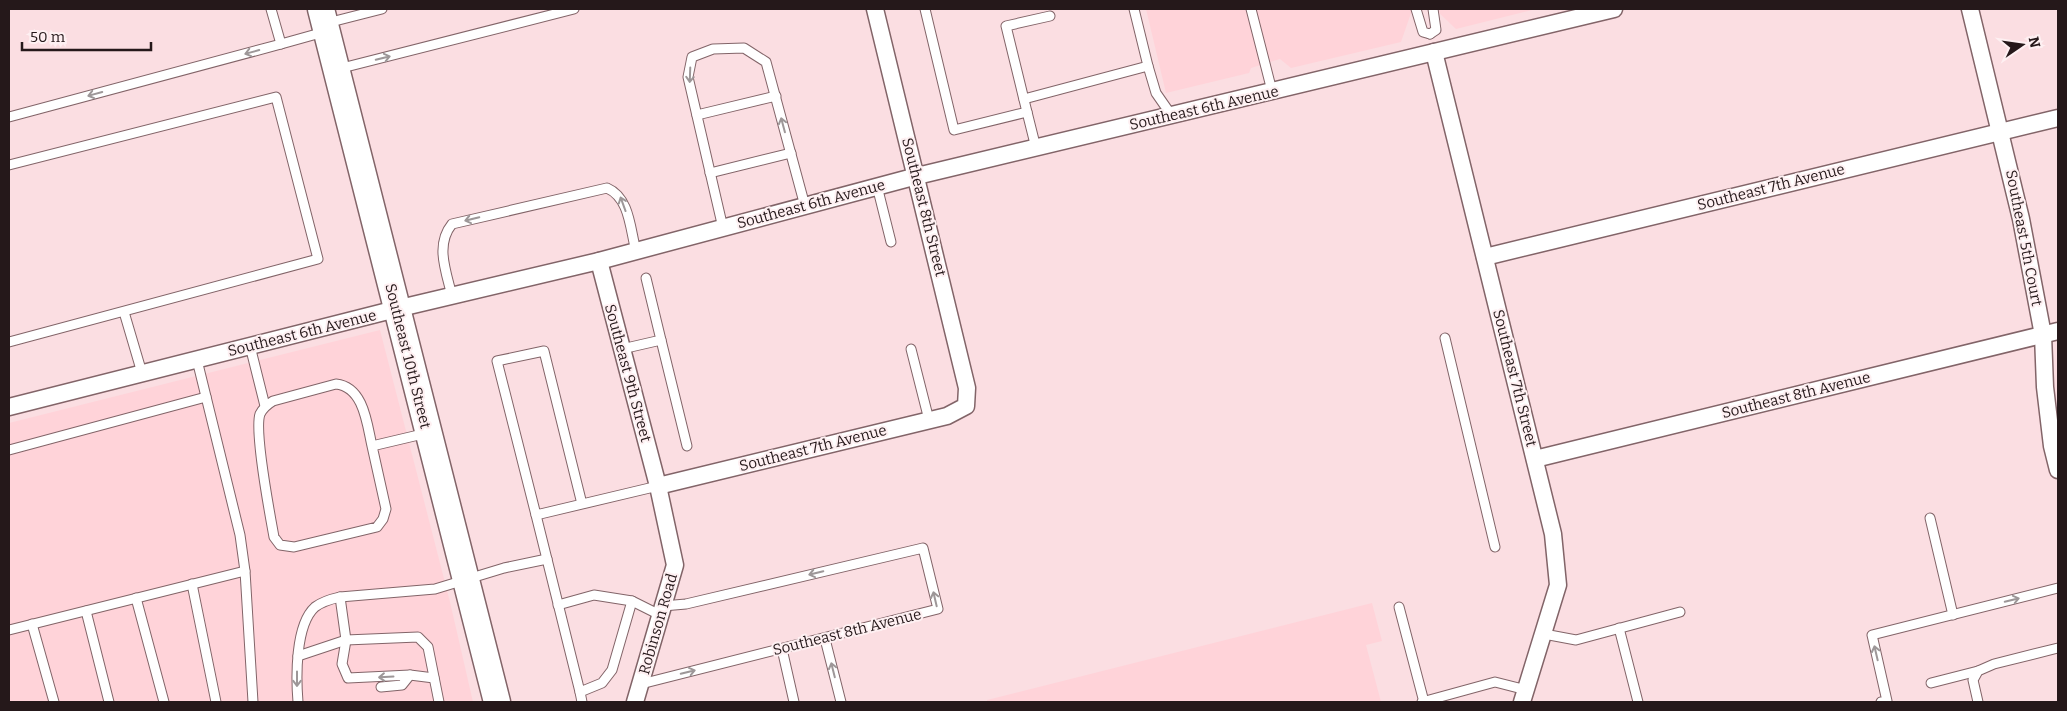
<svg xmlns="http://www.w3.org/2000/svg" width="2067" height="711" font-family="Bitter,serif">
<rect width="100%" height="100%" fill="#fbdee2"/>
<!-- built -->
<g fill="#ffd3d9">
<polygon points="1146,9 1428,9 1411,13 1401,42 1291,68 1280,59 1251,68 1249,73 1166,93"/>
<polygon points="1435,9 1536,9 1456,29"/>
<polygon points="380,330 450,602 473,702 9,702 9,423"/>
<polygon points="1372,603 1382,641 1366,645 1381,702 987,702 987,700"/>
</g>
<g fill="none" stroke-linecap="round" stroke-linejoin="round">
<!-- lane casing -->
<g stroke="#826468" stroke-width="11">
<g id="lane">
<polyline points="925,9 954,130 1027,112 1006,26 1050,16"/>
<polyline points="1251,9 1272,91"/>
<polyline points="1416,9 1423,32 1430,34"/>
<polyline points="327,23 382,9"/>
<polyline points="1430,34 1436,30 1433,9"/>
<polyline points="281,44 324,32"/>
<polyline points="1148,66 1156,93 1172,116"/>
<polyline points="338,69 574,9"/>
<polyline points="1024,99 1148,66 1134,9"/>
<polyline points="1027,112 1036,148"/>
<polyline points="697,115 776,96"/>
<polyline points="9,117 281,44 271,9"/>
<polyline points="9,165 276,97 318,259 9,342"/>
<polyline points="710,173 791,153"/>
<polyline points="877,186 891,242"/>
<polyline points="723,228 688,77 692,57 713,49 744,48 766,62 805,206"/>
<path d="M452,296C446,271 435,245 452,224L607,188C630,198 630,229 636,251"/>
<polyline points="124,312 142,373"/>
<polyline points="1445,338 1495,547"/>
<polyline points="661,340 687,446"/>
<polyline points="250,346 265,406"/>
<polyline points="622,349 661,340 646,278"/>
<polyline points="911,349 929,420"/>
<polyline points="197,360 240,535 245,571 253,702"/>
<path d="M372,446C367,424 364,387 336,384L273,401C268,404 263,408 260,414C254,431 270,515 274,537L280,545L294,547L377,527L383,519L386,509L372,446L427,433"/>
<polyline points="9,450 206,397"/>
<polyline points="582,504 544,351 497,361 536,515 658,486"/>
<polyline points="536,515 580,692 602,683 612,670 632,601"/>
<polyline points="1930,518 1953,615"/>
<polyline points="192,584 216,702"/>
<polyline points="340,597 346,640 342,664 348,678 410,675 434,678"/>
<polyline points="136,598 164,702"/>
<polyline points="558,605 594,595 632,601 660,615"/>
<polyline points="1399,607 1424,702"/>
<polyline points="86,611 109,702"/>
<polyline points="32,624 54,702"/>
<polyline points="1619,628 1638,702"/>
<polyline points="9,630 245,571"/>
<polyline points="1544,634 1576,640 1680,612"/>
<polyline points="825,639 841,702"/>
<polyline points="782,649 794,702"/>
<polyline points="298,656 346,640 418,637 428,647 439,702"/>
<polyline points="1931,683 1978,671"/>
<polyline points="641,684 938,609 923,548 686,604 663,606"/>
<polyline points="381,687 402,685 410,675"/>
<polyline points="580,692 582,702"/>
<path d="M298,702C296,678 295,625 315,607C323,601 331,599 340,597L435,589L504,568L547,559"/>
<polyline points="1422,702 1495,682 1526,690"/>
<polyline points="1881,702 1887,701 1872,635 2058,588"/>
<polyline points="1978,702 1973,680 1978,671 1994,664 2058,648"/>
</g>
</g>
<!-- street casing -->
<g stroke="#826468" stroke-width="19">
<g id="street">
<polyline points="1970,9 2021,219 2043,335 2045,387 2052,446 2058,470"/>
<polyline points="1434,52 1553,534 1558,585 1522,702"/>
<polyline points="1485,257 2058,118"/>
<polyline points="599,261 658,486 675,565 635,702"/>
<polyline points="9,407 396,309 599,261 917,176 1614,9"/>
<polyline points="1535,459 2058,331"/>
<polyline points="658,486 947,416 966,406 967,388 875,9"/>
</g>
</g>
<!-- primary casing -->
<g stroke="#826468" stroke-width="29">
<polyline id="primary" points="321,9 497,702"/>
</g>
<!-- lane -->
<use href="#lane" stroke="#fff" stroke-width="9"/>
<!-- street -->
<use href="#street" stroke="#fff" stroke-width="16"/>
<!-- primary -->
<use href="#primary" stroke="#fff" stroke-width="26"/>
</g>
<!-- one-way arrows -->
<defs><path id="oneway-shaft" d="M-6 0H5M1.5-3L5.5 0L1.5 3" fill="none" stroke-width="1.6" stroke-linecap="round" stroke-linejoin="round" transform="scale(1.25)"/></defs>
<g stroke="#9d9798">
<use href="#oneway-shaft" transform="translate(252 52) rotate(165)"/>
<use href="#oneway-shaft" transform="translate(383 58) rotate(-14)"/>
<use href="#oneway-shaft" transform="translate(690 75) rotate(92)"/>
<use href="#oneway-shaft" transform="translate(95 94) rotate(165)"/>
<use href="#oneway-shaft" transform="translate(783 125) rotate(-105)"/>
<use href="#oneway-shaft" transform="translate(623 204) rotate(-110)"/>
<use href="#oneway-shaft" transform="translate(472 219) rotate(167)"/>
<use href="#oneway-shaft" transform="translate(816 573) rotate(167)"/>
<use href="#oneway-shaft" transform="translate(935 599) rotate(-103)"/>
<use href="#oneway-shaft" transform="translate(2012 600) rotate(-14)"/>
<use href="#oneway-shaft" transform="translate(1876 653) rotate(-103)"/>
<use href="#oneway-shaft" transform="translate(833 670) rotate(-104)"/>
<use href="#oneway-shaft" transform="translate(688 672) rotate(-14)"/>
<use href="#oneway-shaft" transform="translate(386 677) rotate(177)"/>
<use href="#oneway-shaft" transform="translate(297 679) rotate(90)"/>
</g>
<g text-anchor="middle" stroke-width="4" stroke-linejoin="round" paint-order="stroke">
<!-- street labels -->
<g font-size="15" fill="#25181a" stroke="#fef0f2">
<text transform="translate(1204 108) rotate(-13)" y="5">Southeast 6th Avenue</text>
<text transform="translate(1771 187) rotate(-14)" y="5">Southeast 7th Avenue</text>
<text transform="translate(811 204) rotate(-15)" y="5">Southeast 6th Avenue</text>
<text transform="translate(924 207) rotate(76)" y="5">Southeast 8th Street</text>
<text transform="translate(2024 238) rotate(79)" y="5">Southeast 5th Court</text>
<text transform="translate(302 333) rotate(-14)" y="5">Southeast 6th Avenue</text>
<text transform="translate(408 356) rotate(76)" y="5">Southeast 10th Street</text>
<text transform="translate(628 373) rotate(75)" y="5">Southeast 9th Street</text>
<text transform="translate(1515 378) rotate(76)" y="5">Southeast 7th Street</text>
<text transform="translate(1796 395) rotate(-14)" y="5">Southeast 8th Avenue</text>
<text transform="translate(813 448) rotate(-14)" y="5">Southeast 7th Avenue</text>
<text transform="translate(658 624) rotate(-74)" y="5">Robinson Road</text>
<text transform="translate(847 632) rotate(-14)" y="5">Southeast 8th Avenue</text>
</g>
</g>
<!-- border -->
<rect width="2067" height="711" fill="none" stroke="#25181a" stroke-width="20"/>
<!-- north arrow -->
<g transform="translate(2022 45) rotate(77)" stroke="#fef0f2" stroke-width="4" paint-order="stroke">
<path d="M0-4L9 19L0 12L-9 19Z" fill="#25181a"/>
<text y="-8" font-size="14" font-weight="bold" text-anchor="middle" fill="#25181a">N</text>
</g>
<!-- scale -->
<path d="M22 42v8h129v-8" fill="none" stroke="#25181a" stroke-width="2.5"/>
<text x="30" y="42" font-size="15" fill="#25181a" stroke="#fef0f2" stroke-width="4" paint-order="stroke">50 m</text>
</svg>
